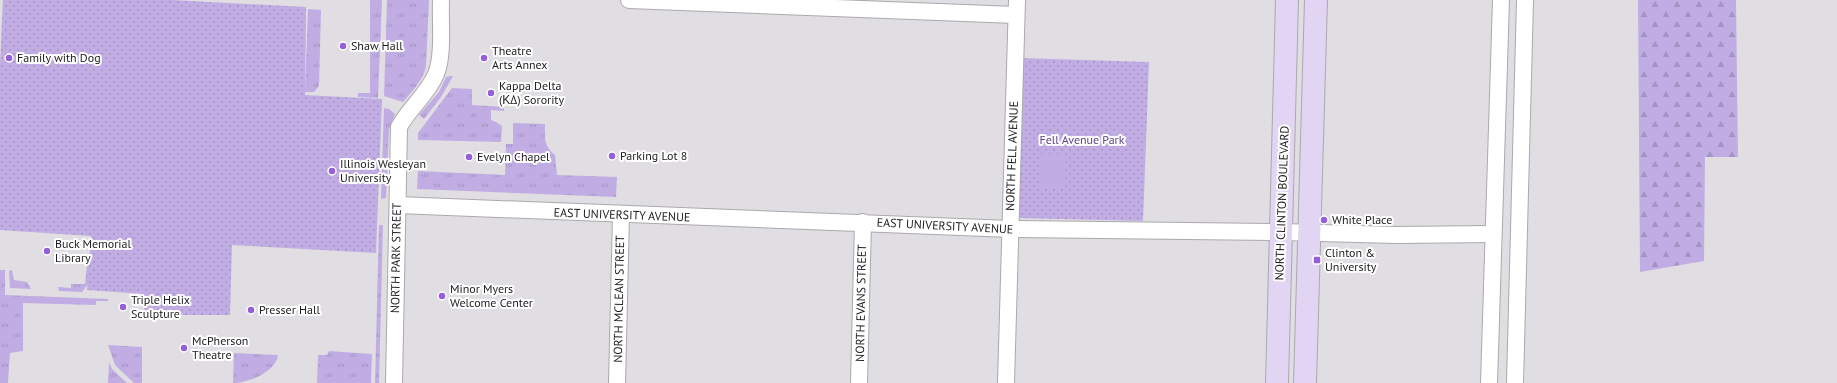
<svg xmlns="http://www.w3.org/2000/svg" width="1837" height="383" font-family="'PT Sans',sans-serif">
<defs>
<pattern id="grass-tufts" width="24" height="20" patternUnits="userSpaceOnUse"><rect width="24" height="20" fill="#c1ade3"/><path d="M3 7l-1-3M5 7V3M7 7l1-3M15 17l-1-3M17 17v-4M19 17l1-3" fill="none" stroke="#a594c2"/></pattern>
<pattern id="forest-firs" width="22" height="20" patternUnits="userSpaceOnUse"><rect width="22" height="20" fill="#c1ade3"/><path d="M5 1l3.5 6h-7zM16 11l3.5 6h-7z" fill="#a594c2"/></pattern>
<pattern id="park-dots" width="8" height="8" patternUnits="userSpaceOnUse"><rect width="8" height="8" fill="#c1ade3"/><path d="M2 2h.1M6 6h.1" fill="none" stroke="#a594c2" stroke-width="1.8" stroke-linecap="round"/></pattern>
</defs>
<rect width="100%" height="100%" fill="#e0dee2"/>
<!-- grass -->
<g fill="url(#grass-tufts)">
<polygon points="370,0 382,0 378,98 358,97 358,93 370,93"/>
<path d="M387,0H429L426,66C423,81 412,91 403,102L384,96Z"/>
<polygon points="308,9 321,10 319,86 314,92 305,92"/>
<polygon points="453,76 441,97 424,119 419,115 439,92 446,77"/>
<polygon points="452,88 472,89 472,105 504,107 504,111 491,110 491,120 496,122 502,126 501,142 418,140 418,133"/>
<polygon points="384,108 389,109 395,114 389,129 386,198 381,199"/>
<path d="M513,123L545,124C545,137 543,146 555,155L557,175L617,177L616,197L417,189L418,171L505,175L506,144H513Z"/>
<polygon points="379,225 383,225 379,383 375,383"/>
<polygon points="96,265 97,272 82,292 59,291 58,287 71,288 71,284 85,284 87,266"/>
<polygon points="0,270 5,270 5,295 108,299 108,301 96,301 96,305 23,303 23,351 10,353 8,383 0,383"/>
<polygon points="12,270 14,280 27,282 31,289 10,288 9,271"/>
<polygon points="108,345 142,347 142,383 134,383 115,365"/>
<polygon points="329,351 372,354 371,383 317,383 318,355 327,355"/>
<path d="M234,353L278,355C276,372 248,383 233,383Z"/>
<polygon points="109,362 112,369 127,383 108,383"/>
</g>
<!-- forest -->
<polygon fill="url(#forest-firs)" points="1638,0 1736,0 1738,157 1705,157 1704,261 1640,272"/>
<!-- park -->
<g fill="url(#park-dots)">
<polygon points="3,0 172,0 306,7 305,95 382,99 376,253 232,245 230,315 144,315 144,294 87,290 91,236 0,230 0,65"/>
<polygon points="1020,58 1149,62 1143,221 1016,218"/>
</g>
<!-- pitch -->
<polygon fill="#c1ade3" points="1041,154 1066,154 1065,188 1040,187"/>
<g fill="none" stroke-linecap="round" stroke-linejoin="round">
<!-- street casing -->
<g stroke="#aaa9ac" stroke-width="18">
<g id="street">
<polyline points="629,0 1016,15"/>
<polyline points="398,205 1011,229 1281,232 1396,235 1493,234"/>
<path d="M394,383L399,127C409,108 428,94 436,74C444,55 440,21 441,0"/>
<polyline points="617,383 621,215"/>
<polyline points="859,383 863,222"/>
<polyline points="1006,383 1017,0"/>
<polyline points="1489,383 1501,0"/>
<polyline points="1515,383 1525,0"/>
</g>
</g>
<!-- secondary casing -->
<g stroke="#aaa9ac" stroke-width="24">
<g id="secondary">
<polyline points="1277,383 1287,0"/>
<polyline points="1305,383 1316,0"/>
</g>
</g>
<!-- street -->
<use href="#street" stroke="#fff" stroke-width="16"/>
<!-- secondary -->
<use href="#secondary" stroke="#e1d5f3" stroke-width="22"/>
</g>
<!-- markers -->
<g fill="#945fd8" stroke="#fff" stroke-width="1.5">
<circle cx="343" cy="46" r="4"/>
<circle cx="9" cy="58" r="4"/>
<circle cx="484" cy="58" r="4"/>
<circle cx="491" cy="93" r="4"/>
<circle cx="612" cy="156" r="4"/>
<circle cx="469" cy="157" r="4"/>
<circle cx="332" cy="171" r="4"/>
<circle cx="1324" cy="220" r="4"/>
<circle cx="47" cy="251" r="4"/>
<rect x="1313" y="256" width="8" height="8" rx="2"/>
<circle cx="442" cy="296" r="4"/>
<circle cx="123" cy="307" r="4"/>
<circle cx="251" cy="310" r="4"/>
<circle cx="184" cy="348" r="4"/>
</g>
<g text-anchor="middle" stroke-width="4" stroke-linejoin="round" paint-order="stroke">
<!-- poi labels -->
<g font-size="12" fill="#1c1b1d" stroke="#fff" text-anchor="start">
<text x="351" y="50">Shaw Hall</text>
<text x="492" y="55">Theatre<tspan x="492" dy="14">Arts Annex</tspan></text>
<text x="17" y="62">Family with Dog</text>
<text x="499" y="90">Kappa Delta<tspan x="499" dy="14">(ΚΔ) Sorority</tspan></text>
<text x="620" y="160">Parking Lot 8</text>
<text x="477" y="161">Evelyn Chapel</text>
<text x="340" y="168">Illinois Wesleyan<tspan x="340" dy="14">University</tspan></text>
<text x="1332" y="224">White Place</text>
<text x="55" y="248">Buck Memorial<tspan x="55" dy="14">Library</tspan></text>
<text x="1325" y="257">Clinton &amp;<tspan x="1325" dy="14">University</tspan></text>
<text x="450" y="293">Minor Myers<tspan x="450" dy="14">Welcome Center</tspan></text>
<text x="131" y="304">Triple Helix<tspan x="131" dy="14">Sculpture</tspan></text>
<text x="259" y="314">Presser Hall</text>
<text x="192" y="345">McPherson<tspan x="192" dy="14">Theatre</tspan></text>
</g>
<!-- park labels -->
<g font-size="12" fill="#5f4288" stroke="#fff">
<text x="1082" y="144">Fell Avenue Park</text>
</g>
<!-- street labels -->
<g font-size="12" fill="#1c1b1d" stroke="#fff">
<text transform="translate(1012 156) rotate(-88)" y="4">NORTH FELL AVENUE</text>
<text transform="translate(1282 203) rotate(-88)" y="4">NORTH CLINTON BOULEVARD</text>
<text transform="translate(622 215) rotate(2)" y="4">EAST UNIVERSITY AVENUE</text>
<text transform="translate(945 226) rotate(3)" y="4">EAST UNIVERSITY AVENUE</text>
<text transform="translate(396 258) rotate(-89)" y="4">NORTH PARK STREET</text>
<text transform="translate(619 299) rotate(-89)" y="4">NORTH MCLEAN STREET</text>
<text transform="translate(861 303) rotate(-89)" y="4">NORTH EVANS STREET</text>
</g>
</g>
</svg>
